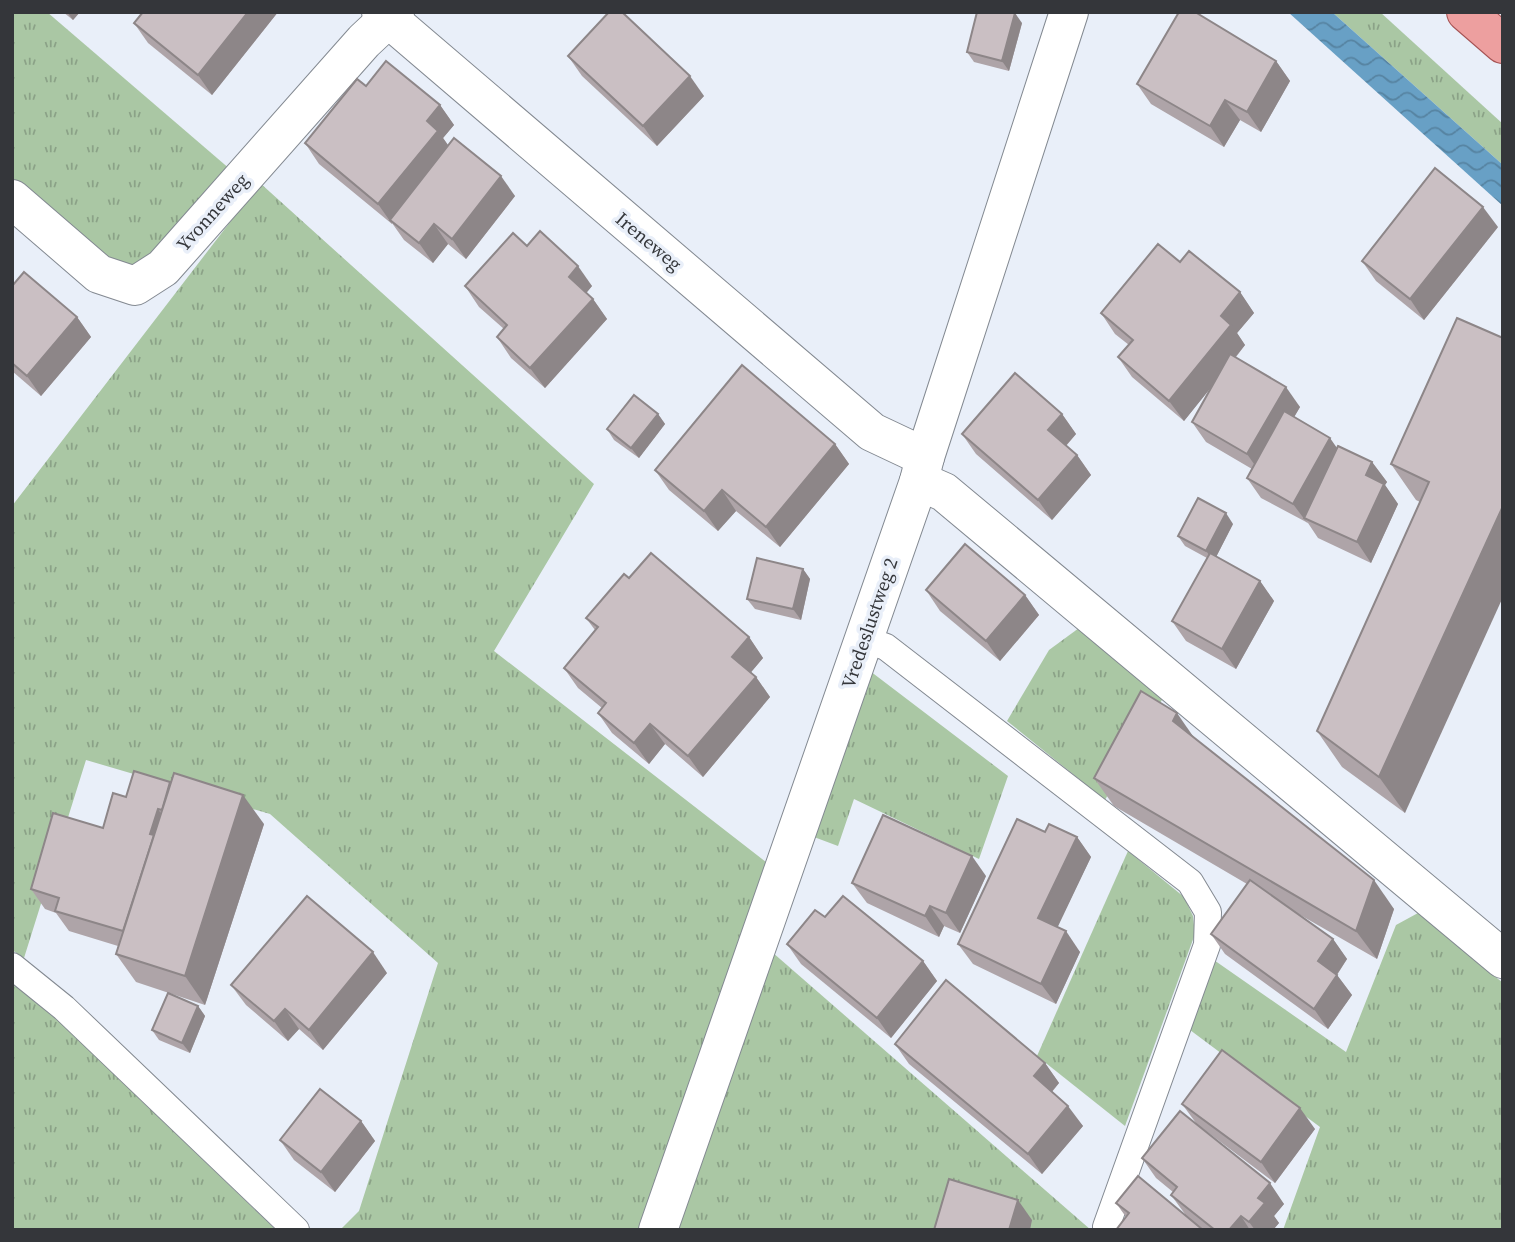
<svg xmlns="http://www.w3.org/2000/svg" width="1515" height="1242" font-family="'Source Serif 4',serif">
<defs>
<pattern id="grass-tufts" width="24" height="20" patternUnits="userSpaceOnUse" patternTransform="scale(1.75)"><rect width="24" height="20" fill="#aac7a4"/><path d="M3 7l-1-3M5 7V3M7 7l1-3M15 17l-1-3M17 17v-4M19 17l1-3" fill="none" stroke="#8ba287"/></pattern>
<pattern id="water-waves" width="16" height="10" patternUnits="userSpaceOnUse" patternTransform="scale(1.75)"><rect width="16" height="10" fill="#68a0c5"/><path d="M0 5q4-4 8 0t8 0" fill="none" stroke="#5683a1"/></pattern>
</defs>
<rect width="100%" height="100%" fill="#e9eff9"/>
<!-- grass -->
<g fill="url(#grass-tufts)">
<polygon points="12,12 47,12 231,170 137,270 104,261 12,180"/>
<polygon points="1332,12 1380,12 1503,124 1503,165"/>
<polygon points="260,183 594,484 494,651 766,862 640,1230 340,1230 359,1211 438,963 270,814 86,760 24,958 12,950 12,506"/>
<polygon points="1079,628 1163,698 1105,800 1007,721 1049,650"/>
<polygon points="870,671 1008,776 979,859 854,799 838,846 814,837"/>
<polygon points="1128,851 1184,897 1193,916 1195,934 1125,1126 1037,1056"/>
<polygon points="1418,913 1503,983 1503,1230 1283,1230 1320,1127 1186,1027 1211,958 1346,1052 1396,925"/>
<polygon points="772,952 1091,1230 674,1230"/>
<polygon points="12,982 54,1014 138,1097 276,1230 12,1230"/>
</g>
<!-- water -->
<polygon fill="url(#water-waves)" points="1288,12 1332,12 1503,165 1503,206"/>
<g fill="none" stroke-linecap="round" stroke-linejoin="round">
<!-- service casing -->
<g stroke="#838991" stroke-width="28">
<g id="service">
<polyline points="864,639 886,647 1190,882 1208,912 1207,945 1106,1227"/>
<polyline points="12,966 64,1008 296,1230"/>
</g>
</g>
<!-- minor casing -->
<g stroke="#838991" stroke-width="40">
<g id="minor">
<polyline points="381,12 872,432 925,457"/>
<polyline points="12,199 99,274 135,286 163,268 364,41 395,12"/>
<polyline points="919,481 944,492 1503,959"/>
<polyline points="658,1230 919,481 925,457 1069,12"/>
</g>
</g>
<!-- primary casing -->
<g stroke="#a45152" stroke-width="40">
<polyline id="primary" points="1466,12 1503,44"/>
</g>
<!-- service -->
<use href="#service" stroke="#fff" stroke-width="26"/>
<!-- minor -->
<use href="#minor" stroke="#fff" stroke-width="38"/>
<!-- primary -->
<use href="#primary" stroke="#ed9f9f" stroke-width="38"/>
</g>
<!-- wall -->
<g fill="#aea4a8">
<polygon points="63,12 80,12 73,20"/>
<polygon points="278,12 212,95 148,43 134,23"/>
<polygon points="1022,23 1009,71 974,62 967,52"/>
<polygon points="568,56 704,96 657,146 582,76"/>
<polygon points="1276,61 1290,81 1261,132 1240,120 1224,147 1151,104 1137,84"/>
<polygon points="366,86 440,105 454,125 443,138 448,145 515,196 466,259 448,244 433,263 404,240 392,223 392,224 319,164 305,143"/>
<polygon points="1498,227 1424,320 1376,281 1362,261"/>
<polygon points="527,246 592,286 586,293 593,299 607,319 545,388 511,358 497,337 504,329 479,307 465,286"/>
<polygon points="1180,262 1240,292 1254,313 1237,333 1245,345 1236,357 1300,407 1294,417 1337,448 1372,462 1387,482 1385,485 1398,504 1371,563 1318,538 1308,523 1261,498 1247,478 1252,469 1206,442 1192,422 1213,385 1184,421 1132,377 1118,357 1129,345 1115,334 1101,313"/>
<polygon points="12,286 77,317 91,337 41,396 12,371"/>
<polygon points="1503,338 1405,813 1342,767 1317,731 1420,502 1416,500 1391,464"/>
<polygon points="658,414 665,424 639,458 614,440 607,429"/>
<polygon points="1062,414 1076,434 1066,446 1077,455 1091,475 1052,520 976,454 962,434"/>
<polygon points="835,444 849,464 780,547 736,511 718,531 669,490 655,470"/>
<polygon points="1233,524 1216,557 1260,581 1274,601 1236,669 1186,641 1172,621 1207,558 1185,546 1178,536"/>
<polygon points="803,569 810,579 801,620 755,609 747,599"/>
<polygon points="629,578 749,637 763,658 751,672 756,677 770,697 703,777 665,744 649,764 612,733 598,713 602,708 578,688 564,668 595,630 586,618"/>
<polygon points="926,590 1025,595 1039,615 1000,661 940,611"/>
<polygon points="1194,738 1394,909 1377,959 1295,912 1333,939 1347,959 1337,975 1352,995 1328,1029 1225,954 1211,934 1247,884 1114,806 1094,778"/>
<polygon points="126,797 264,824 205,1005 136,982 116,954 118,946 69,931 56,913 45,909 31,889 103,828"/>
<polygon points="1045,832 1077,837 1091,857 1057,927 1080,952 1056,1004 973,964 958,944"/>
<polygon points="986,876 960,933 944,926 939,937 867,903 852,883"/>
<polygon points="825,917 923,961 937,981 891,1038 801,964 787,944"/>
<polygon points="387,973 323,1050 299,1029 288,1041 246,1005 231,985"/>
<polygon points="198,1006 205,1016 190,1053 159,1040 152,1030"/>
<polygon points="895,1044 1045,1063 1059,1083 1052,1092 1083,1126 1042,1174 909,1064"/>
<polygon points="1182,1104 1315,1129 1275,1183 1202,1128 1284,1204 1274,1216 1279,1223 1273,1230 1204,1230 1126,1217 1116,1203 1185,1214 1171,1195 1173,1192 1156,1178 1142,1158 1196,1123"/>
<polygon points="361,1121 375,1141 335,1192 294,1160 280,1140"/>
</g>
<!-- shaded-wall -->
<g fill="#8d8688">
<polygon points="67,12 80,12 73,20"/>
<polygon points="248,12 278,12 212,95 198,75"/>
<polygon points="1015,13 1022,23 1009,71 1002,61"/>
<polygon points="1276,61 1290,81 1261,132 1247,112"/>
<polygon points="690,76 704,96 657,146 643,126"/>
<polygon points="1225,100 1240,120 1224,147 1210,126"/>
<polygon points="440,105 454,125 443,138 452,151 390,220 392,224 378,204 427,121"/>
<polygon points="501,176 515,196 466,259 452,239"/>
<polygon points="1483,207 1498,227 1424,320 1410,299"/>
<polygon points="434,224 448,244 433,263 419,243"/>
<polygon points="578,266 592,286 583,297 569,277"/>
<polygon points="1240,292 1254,313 1237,333 1245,345 1184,421 1169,401 1221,316"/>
<polygon points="593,299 607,319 545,388 530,368"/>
<polygon points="77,317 91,337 41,396 27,376"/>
<polygon points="1286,387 1300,407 1261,474 1247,454"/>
<polygon points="658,414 665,424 639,458 631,448"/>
<polygon points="1062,414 1076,434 1062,450 1048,430"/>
<polygon points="1330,438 1344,458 1304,518 1308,524 1293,504"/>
<polygon points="835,444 849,464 780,547 766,527"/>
<polygon points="1077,455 1091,475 1052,520 1038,500"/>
<polygon points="1372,462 1387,482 1385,485 1398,504 1371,563 1357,542 1366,475"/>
<polygon points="722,490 736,511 718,531 704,511"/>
<polygon points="1503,506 1503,597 1405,813 1379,777"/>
<polygon points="1226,513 1233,524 1214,561 1206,551"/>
<polygon points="803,569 810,579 801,620 793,609"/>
<polygon points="1260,581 1274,601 1236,669 1222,649"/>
<polygon points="1025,595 1039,615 1000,661 986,641"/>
<polygon points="749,637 763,658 747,677 732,657"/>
<polygon points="756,677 770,697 703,777 688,756"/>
<polygon points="1177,713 1197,742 1173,721"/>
<polygon points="650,724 665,744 649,764 634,743"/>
<polygon points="243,795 264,824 205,1005 185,976"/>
<polygon points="158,809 172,830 166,847 150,834"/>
<polygon points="1077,837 1091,857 1052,939 1038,918"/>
<polygon points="972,856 986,876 960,933 946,913"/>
<polygon points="1374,880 1394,909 1377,959 1356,931"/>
<polygon points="930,906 944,926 939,937 925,916"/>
<polygon points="1066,931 1080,952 1056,1004 1041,984"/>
<polygon points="1333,939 1347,959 1332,982 1318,961"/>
<polygon points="373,952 387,973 323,1050 309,1030"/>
<polygon points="923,961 937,981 891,1038 877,1018"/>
<polygon points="1337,975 1352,995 1328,1029 1314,1009"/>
<polygon points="198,1006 205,1016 190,1053 182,1043"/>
<polygon points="285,1009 299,1029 288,1041 274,1021"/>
<polygon points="1045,1063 1059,1083 1048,1096 1034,1076"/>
<polygon points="1068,1106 1083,1126 1042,1174 1028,1154"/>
<polygon points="1300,1108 1315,1129 1275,1183 1261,1162"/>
<polygon points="361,1121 375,1141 335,1192 321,1172"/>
<polygon points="1270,1183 1284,1204 1274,1216 1279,1223 1273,1230 1255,1230 1249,1222 1258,1198"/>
<polygon points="1018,1200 1032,1220 1030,1230 1009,1230"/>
<polygon points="1241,1216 1250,1230 1229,1230"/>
</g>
<!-- building -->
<g fill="#cabfc3" stroke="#8d8688" stroke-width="2">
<polygon points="143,12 248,12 198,75 134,23"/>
<polygon points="609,12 622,12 690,76 643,126 568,56"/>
<polygon points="977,12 1015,13 1002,61 967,52"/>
<polygon points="1179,12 1195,12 1276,61 1247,112 1225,100 1210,126 1137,84"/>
<polygon points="386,61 440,105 427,121 438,131 378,204 305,143 357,79 366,86"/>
<polygon points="454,138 501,176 452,239 434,224 419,243 390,220"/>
<polygon points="1435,168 1483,207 1410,299 1362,261"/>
<polygon points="540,231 578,266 569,277 593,299 530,368 497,337 507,325 465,286 513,233 527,246"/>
<polygon points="1158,244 1180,262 1189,251 1240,292 1221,316 1231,325 1169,401 1118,357 1133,340 1101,313"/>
<polygon points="24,272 77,317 27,376 12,363 12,286"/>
<polygon points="1457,318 1503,338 1503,506 1379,777 1317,731 1429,482 1391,464"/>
<polygon points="1230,354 1286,387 1247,454 1192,422"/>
<polygon points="742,365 835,444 766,527 722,490 704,511 655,470"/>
<polygon points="1015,373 1062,414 1048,430 1077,455 1038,500 962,434"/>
<polygon points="634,395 658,414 631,448 607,429"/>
<polygon points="1284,411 1330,438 1293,504 1247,478"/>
<polygon points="1338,446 1372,462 1366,475 1384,484 1357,542 1304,518"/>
<polygon points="1198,498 1226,513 1206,551 1178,536"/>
<polygon points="965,544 1025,595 986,641 926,590"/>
<polygon points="651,553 749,637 732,657 756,677 688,756 650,724 634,743 598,713 606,703 564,668 598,627 586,618 624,574 629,578"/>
<polygon points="1210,553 1260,581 1222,649 1172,621"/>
<polygon points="757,558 803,569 793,609 747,599"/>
<polygon points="1141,691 1177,713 1173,721 1374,880 1356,931 1094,778"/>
<polygon points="134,771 170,782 162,810 158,809 150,834 154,835 123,931 55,911 59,898 31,889 53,813 103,828 113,793 126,797"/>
<polygon points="174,773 243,795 185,976 116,954"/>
<polygon points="883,815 972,856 946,913 930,906 925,916 852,883"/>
<polygon points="1017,819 1045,832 1049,824 1077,837 1038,918 1066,931 1041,984 958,944"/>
<polygon points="1250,880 1333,939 1318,961 1337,975 1314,1009 1211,934"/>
<polygon points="307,896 373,952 309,1030 285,1009 274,1021 231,985"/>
<polygon points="843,896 923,961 877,1018 787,944 815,910 825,917"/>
<polygon points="946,980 1045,1063 1034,1076 1068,1106 1028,1154 895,1044"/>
<polygon points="168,993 198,1006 182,1043 152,1030"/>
<polygon points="1222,1050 1300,1108 1261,1162 1182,1104"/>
<polygon points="320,1089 361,1121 321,1172 280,1140"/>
<polygon points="1180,1111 1270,1183 1258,1198 1265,1203 1249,1222 1241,1216 1229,1230 1215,1230 1171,1195 1177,1187 1142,1158"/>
<polygon points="1138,1176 1203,1230 1116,1230 1129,1213 1116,1203"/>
<polygon points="949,1179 1018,1200 1009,1230 934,1230"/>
</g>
<g text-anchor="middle" stroke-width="7" stroke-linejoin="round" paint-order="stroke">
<!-- street labels -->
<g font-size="19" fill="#34363a" stroke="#e9eff9">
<text transform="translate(212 212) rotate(-48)" y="7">Yvonneweg</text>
<text transform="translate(649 241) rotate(40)" y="7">Ireneweg</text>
<text transform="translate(869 623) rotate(-71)" y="7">Vredeslustweg 2</text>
</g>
</g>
<!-- border -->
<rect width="1515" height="1242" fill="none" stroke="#34363a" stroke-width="28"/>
</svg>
